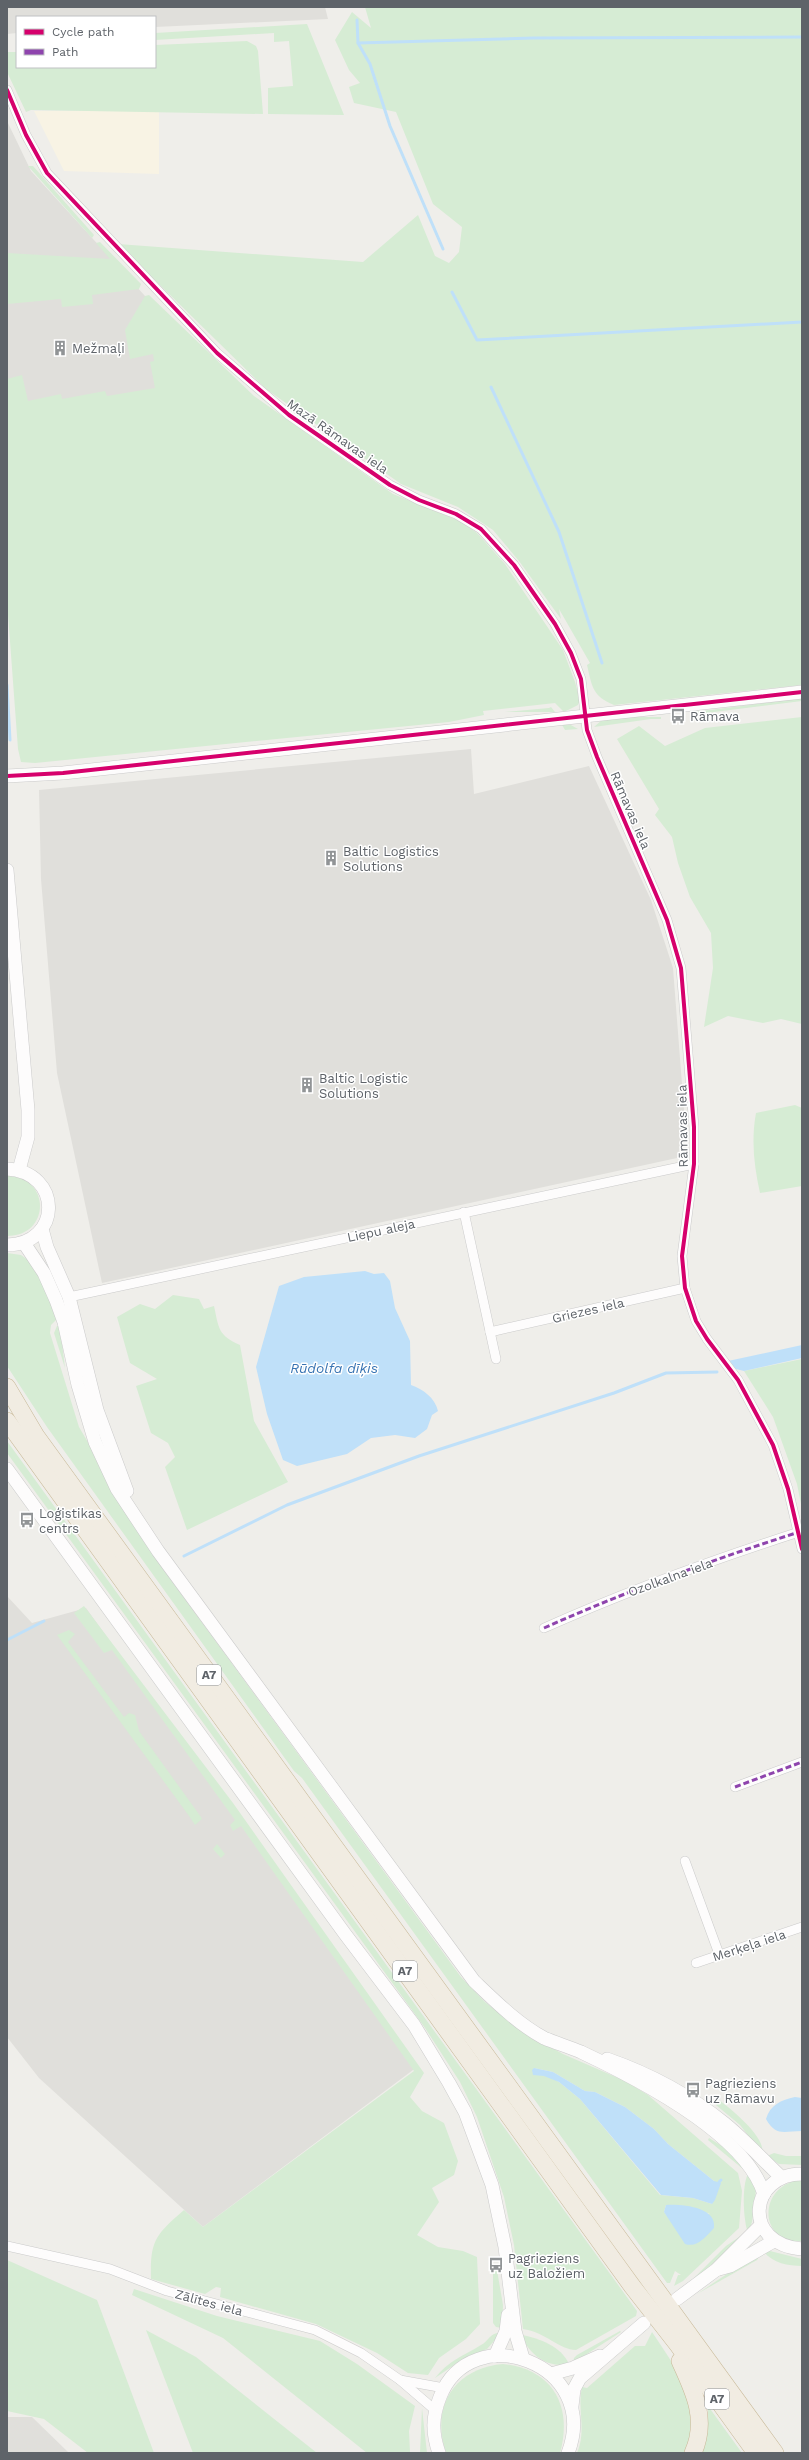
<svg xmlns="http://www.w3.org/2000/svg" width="809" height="2460" font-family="'Work Sans',sans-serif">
<rect width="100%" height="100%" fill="#efeeea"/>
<!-- commercial -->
<polygon fill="#f8f3e4" points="34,111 159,111 159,174 64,171"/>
<!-- industrial -->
<g fill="#e0dfdb">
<polygon points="7,7 325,7 328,19 155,27 155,17 17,17 17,33 7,34"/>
<polygon points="7,121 31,171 145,296 251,398 7,410"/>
<polygon points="471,749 474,794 589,766 651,900 673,968 686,1136 677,1158 102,1283 57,1073 41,879 39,790"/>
<polygon points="7,1596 32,1623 86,1608 417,2067 203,2227 39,2078 7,2037"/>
<polygon points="7,2417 32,2417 69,2453 7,2453"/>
</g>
<!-- green -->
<g fill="#d6ecd4" fill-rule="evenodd">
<path d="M365,7H802V685L614,705C592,696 592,686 587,665L590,663L559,609L561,619L519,561L493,530L458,507L401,484L266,389L118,244L363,262L418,215L435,256L449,263L459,252L462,227L433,204L396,112L354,103L349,87L360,83L349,70L335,40L352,12L371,28Z"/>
<polygon points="307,24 344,115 268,114 268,88 293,86 289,41 274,42 274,33 155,40 155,33"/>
<polygon points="247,41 256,46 258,51 263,114 31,110 26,112 7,72 7,52 17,52 17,67 155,67 155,45"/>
<polygon points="28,166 33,166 94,235 92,238"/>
<polygon points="100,242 141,284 139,289 92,295 93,304 62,307 61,299 7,304 7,253 110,259 96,243"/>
<polygon points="149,295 254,396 393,494 462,522 477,533 505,564 563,650 575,682 580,700 578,705 564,712 555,703 483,711 484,715 449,722 35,763 21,762 18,749 7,601 7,379 22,375 28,401 61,394 62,399 105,391 107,396 155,388 150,362 154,361 153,354 130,359 125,330 145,296"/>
<polygon points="802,698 802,701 690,715 694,712"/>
<polygon points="551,707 555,712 505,712 549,708"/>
<polygon points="629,717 661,717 661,719 651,719 594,727 602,720"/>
<polygon points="802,717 802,1024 781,1019 763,1023 728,1016 704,1027 713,968 711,933 690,897 678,863 672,837 655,815 659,809 617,739 639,726 665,746 705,728"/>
<polygon points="561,723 569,724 578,729 565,730"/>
<path d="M795,1105L802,1108V1186L760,1193C754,1166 751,1140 756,1113Z"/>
<path d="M7,1176C51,1176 51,1236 7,1236Z"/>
<path d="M7,1253L21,1255L35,1265L57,1319L51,1325L50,1333L79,1427L160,1565L461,1977L485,2002L525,2033L563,2054L625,2081L648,2095L738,2173L742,2191L739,2228L683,2281L674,2286L678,2275H681L675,2271L670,2283H667L302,1778L294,1771L47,1427L7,1366ZM534,2068L553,2072L585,2091L595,2092L625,2107L654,2129L668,2144L714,2181L712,2204L693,2198L660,2195L580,2099L559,2082ZM666,2205L685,2206L710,2214L667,2216L664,2212Z"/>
<path d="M173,1295L199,1299L204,1309L214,1306C219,1329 218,1335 240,1345L254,1421L288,1482L187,1530L165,1467L175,1457L168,1443L151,1433L136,1386L157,1379L130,1363L117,1317L140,1304L155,1309Z"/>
<polygon points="57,1326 60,1326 65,1368 54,1333"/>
<polygon points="802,1359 802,1509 797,1484 773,1417 744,1371"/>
<path d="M7,1441L637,2311L636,2316L576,2350C560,2350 545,2332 523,2329L514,2245L504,2197L477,2117L460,2082L425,2028L7,1453Z"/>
<path d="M84,1606L233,1803L424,2073L410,2097L422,2111L444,2123L458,2161L454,2175L432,2188L439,2202L417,2235L438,2247L463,2251L477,2257L480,2324L466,2339L439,2358L428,2375L408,2373L377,2353L316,2324L220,2297L221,2288L216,2287L205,2294L151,2279C150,2241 155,2235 184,2210L203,2227L414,2071L241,1826L233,1831L230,1825L235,1820L112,1650L104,1653L74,1613Z"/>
<polygon points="69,1630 75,1634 68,1642 124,1717 129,1713 135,1715 139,1731 201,1817 202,1819 195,1825 189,1816 57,1635"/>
<polygon points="217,1844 225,1854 221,1858 213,1849"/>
<path d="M719,2100C730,2108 767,2138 762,2153L740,2125L716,2105Z"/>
<polygon points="709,2138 733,2153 743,2169 708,2140"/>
<polygon points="774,2153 786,2156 802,2156 802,2165 779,2164 767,2156"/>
<path d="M750,2171L756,2190L752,2222L748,2233C743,2220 741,2180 750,2171Z"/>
<path d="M794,2181H802V2241C763,2246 755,2193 794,2181Z"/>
<polygon points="742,2235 745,2237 688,2284 726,2246"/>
<path d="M770,2251L802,2259V2266C788,2266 773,2263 764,2252Z"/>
<polygon points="759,2257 757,2260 697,2294 745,2262"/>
<polygon points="7,2260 97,2300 154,2453 88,2453 44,2419 7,2411"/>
<polygon points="497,2270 503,2305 502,2328 496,2327 493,2323 493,2271"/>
<polygon points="134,2289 217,2316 320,2341 357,2364 415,2406 409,2431 410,2452 367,2453 223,2338 132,2295"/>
<polygon points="146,2330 196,2357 317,2453 193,2453"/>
<polygon points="620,2331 621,2332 573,2363 574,2358 577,2355"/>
<path d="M652,2332C680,2375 702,2399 686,2453H577C587,2431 577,2409 582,2387L587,2388L635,2346H645Z"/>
<path d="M501,2333L487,2349L463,2359L435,2378C448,2361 463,2356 481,2345C489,2341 490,2332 501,2333Z"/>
<path d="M521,2335C539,2338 561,2346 569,2364C547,2369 529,2354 521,2335Z"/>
<path d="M503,2364C553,2369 573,2407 560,2453H446C430,2406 455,2368 503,2364Z"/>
<polygon points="708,2406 742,2453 702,2453 708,2429"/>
<polygon points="422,2408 427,2453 420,2453"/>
</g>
<!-- water -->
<g fill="#bfe0f9">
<path d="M365,1271L374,1274L384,1273L390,1281L395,1308L410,1341L411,1385C423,1389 435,1398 438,1411L432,1415L427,1429L415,1438L395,1435L371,1438L347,1454L297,1466L283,1460L267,1414L256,1367L279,1286L304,1277Z"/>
<polygon points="802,1345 802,1358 744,1371 732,1368 728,1361"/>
<polygon points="534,2068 553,2072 585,2091 595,2092 625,2107 654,2129 668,2144 714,2181 721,2183 715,2200 712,2204 693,2198 661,2195 580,2099 559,2082 544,2076 533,2075 532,2070"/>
<path d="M795,2097L802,2098V2131C784,2131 776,2137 766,2119C770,2105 781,2100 795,2097Z"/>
<path d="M666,2205C682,2204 717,2207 714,2228C705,2237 698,2248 685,2244L664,2212Z"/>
</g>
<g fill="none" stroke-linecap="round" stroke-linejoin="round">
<!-- stream -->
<g stroke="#bfe0f9" stroke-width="3">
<polyline points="357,20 358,43 370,64 390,126 443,249"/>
<polyline points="358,43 533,38 802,37"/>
<polyline points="452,292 477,340 802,322"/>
<polyline points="491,387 559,532 602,663"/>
<polyline points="7,685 10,740"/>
<polyline points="184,1556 287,1505 419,1456 614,1393 666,1373 717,1372"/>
<polyline points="7,1640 44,1621"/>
<polyline points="719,2182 721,2180"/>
</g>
<!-- street casing -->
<g stroke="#cbcbcb" stroke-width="10">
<g id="street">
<polyline points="7,90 26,135 47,173 217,353 289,415 390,485 419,500 456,514 481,529 514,565 555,624 571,653 581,679 587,730 597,757 667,920 681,968 694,1127 694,1164 682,1256 685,1288 696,1321 707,1339 738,1380 773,1445 788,1489 802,1549"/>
<polyline points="464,1212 496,1359"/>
<polyline points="69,1297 694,1164"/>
<polyline points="490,1332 685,1288"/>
<path d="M544,1628C627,1591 712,1560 799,1532"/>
<polyline points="735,1787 802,1762"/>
<polyline points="685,1861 719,1954"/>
<polyline points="696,1963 802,1927"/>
<polyline points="7,2246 110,2269 167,2291 315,2330 361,2353 400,2380 435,2410"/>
<polyline points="400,2380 444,2388"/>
</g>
</g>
<!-- secondary casing -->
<g stroke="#cbcbcb" stroke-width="14">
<g id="secondary">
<path d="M7,776L63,773C309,746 556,720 802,692"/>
<polyline points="7,870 28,1110 28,1137 19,1170"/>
<path d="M7,1169C63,1172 62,1244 7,1245"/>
<polyline points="42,1229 47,1247 69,1297 97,1410 127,1491"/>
<path d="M24,1243L44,1273L56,1300L64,1322L78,1385L95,1442L117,1489L158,1551L474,1981C495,2001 518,2024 544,2038C556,2043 569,2047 581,2052C636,2078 745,2133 764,2194"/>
<polyline points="7,1469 345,1934 414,2025 449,2083 465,2112 492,2185 505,2247 515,2331 523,2358"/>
<path d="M607,2059C650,2074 688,2094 724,2123C744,2139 762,2159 781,2177"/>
<path d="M802,2174C749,2174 741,2244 802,2249"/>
<polyline points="719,2269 730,2266 774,2241"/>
<polyline points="677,2299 716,2270 761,2225"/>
<polyline points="495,2356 506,2331 508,2315"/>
<polyline points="551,2374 573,2368 600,2356"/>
<polyline points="572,2406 574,2389 580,2378 644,2323"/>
<path d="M439,2453C432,2433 432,2417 440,2397C471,2317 602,2363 568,2453"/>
</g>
</g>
<!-- highway casing -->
<g stroke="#c8b896" stroke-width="18">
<g id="highway">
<polyline points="7,1387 36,1436 775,2453"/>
<polyline points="7,1421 632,2286 678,2345 756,2453"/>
<path d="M680,2361C694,2391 708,2420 693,2453"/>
</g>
</g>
<!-- street -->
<use href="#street" stroke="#fdfcfc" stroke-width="9"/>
<!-- secondary -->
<use href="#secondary" stroke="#fdfcfc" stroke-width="13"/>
<!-- highway -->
<use href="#highway" stroke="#f1ece2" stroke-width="17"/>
<!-- quiet -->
<g stroke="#8e44ad" stroke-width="3" stroke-dasharray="6 3" stroke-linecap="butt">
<path d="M544,1628C627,1591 712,1560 799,1532"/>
<polyline points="735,1787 802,1762"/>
</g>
<!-- cycleway casing -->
<g stroke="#fff" stroke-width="6">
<g id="cycleway">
<polyline points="7,90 26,135 47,173 217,353 289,415 390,485 419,500 456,514 481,529 514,565 555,624 571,653 581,679 587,730 597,757 667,920 681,968 694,1127 694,1164 682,1256 685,1288 696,1321 707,1339 738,1380 773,1445 788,1489 802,1549"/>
<path d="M7,776L63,773C309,746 556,720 802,692"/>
</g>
</g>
<!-- cycleway -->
<use href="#cycleway" stroke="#d6006c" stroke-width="4"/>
</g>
<!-- icons -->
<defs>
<g id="building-bare" transform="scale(1.2)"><path d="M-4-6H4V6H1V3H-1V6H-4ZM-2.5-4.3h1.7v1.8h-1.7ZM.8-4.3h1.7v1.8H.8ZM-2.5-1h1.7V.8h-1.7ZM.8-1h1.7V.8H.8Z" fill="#919496" stroke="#fff" stroke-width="2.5" paint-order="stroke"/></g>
<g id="bus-bare" transform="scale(1.2)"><path d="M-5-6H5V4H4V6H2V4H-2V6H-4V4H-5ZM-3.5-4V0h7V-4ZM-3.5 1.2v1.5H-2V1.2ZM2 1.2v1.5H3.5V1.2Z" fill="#919496" stroke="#fff" stroke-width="2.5" paint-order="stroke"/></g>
</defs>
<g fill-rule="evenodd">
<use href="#building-bare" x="60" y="348"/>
<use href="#bus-bare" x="678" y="716"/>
<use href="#building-bare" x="331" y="858"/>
<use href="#building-bare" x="307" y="1085"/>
<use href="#bus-bare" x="27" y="1520"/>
<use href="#bus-bare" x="693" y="2090"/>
<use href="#bus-bare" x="496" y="2265"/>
</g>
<g text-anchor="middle" stroke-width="3" stroke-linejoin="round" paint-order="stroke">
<!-- shield labels -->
<g fill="#fff" stroke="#8e9296" stroke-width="1">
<rect x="197" y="1665" width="24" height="20" rx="3"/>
<rect x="393" y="1961" width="24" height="20" rx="3"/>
<rect x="705" y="2389" width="24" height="20" rx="3"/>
</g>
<g font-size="12" font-weight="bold" fill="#5e6369">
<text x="209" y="1679">A7</text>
<text x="405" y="1975">A7</text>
<text x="717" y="2403">A7</text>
</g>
<!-- poi labels -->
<g font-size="13" fill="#5e6369" stroke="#fff" text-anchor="start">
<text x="72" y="353">Mežmaļi</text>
<text x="690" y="721">Rāmava</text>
<text x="343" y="856">Baltic Logistics<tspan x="343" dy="15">Solutions</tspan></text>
<text x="319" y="1083">Baltic Logistic<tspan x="319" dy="15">Solutions</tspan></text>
<text x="39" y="1518">Loģistikas<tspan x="39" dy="15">centrs</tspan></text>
<text x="705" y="2088">Pagrieziens<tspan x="705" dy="15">uz Rāmavu</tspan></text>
<text x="508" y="2263">Pagrieziens<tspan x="508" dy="15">uz Baložiem</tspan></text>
</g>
<!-- street labels -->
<g font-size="13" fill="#5e6369" stroke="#fff">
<text transform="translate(338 436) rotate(35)" y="5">Mazā Rāmavas iela</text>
<text transform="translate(631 810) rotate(67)" y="5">Rāmavas iela</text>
<text transform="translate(682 1126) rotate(-91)" y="5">Rāmavas iela</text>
<text transform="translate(381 1230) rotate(-12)" y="5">Liepu aleja</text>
<text transform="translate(588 1310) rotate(-13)" y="5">Griezes iela</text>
<text transform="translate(670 1577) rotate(-20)" y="5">Ozolkalna iela</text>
<text transform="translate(749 1945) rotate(-18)" y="5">Merķeļa iela</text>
<text transform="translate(209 2302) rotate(15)" y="5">Zālītes iela</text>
</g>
<!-- water labels -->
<g font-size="14" font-style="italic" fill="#3874b3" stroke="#fff">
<text x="334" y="1373">Rūdolfa dīķis</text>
</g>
</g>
<!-- border -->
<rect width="809" height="2460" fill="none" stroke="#5e6369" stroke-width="16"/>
<!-- legend -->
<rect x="16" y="16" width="140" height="52" fill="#ffffff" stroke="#bfc1c3"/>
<rect x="24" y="29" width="20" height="6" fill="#d6006c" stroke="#bfc1c3"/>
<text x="52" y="36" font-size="12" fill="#5e6369">Cycle path</text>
<rect x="24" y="49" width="20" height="6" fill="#8e44ad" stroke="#bfc1c3"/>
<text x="52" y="56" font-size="12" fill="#5e6369">Path</text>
</svg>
